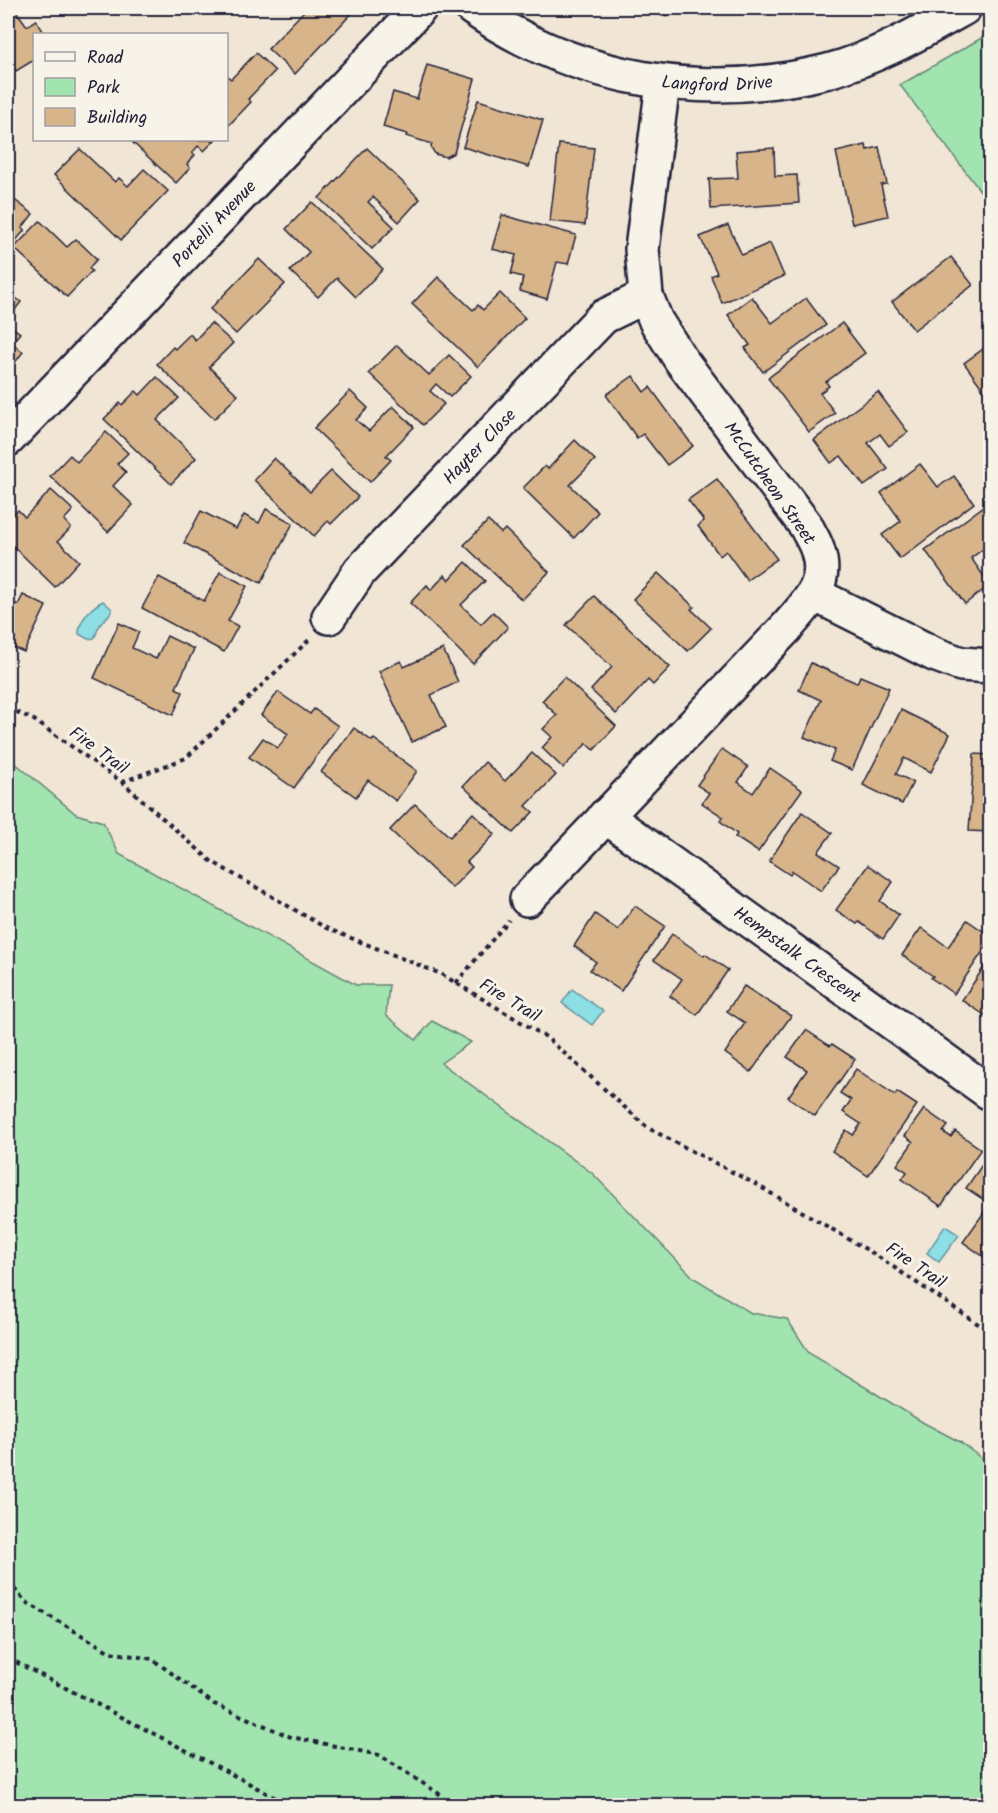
<svg xmlns="http://www.w3.org/2000/svg" width="998" height="1813" font-family="Kalam,sans-serif">
<rect width="100%" height="100%" fill="#f1e6d5"/>
<filter id="ink" filterUnits="userSpaceOnUse"><feTurbulence type="fractalNoise" baseFrequency=".0167" numOctaves="2"/><feDisplacementMap in="SourceGraphic" scale="12" xChannelSelector="R" yChannelSelector="G"/><feConvolveMatrix kernelMatrix="1 2 1 2 8 2 1 2 1" color-interpolation-filters="sRGB"/></filter>
<g filter="url(#ink)">
<!-- green -->
<g fill="#a1e4af" stroke="#628375" stroke-width="1.5">
<polygon points="990,33 990,204 900,85"/>
<polygon points="8,757 76,814 103,822 119,854 356,985 389,985 386,1015 416,1040 432,1021 471,1042 441,1063 592,1173 694,1278 751,1313 787,1319 809,1353 924,1423 960,1442 990,1465 990,1805 8,1805"/>
</g>
<!-- water -->
<g fill="#8ddfe5" stroke="#6293a1" stroke-width="1.5">
<path d="M103,601L112,609C110,617 104,618 100,625C97,629 97,634 94,638L88,639L79,634C79,620 91,607 103,601Z"/>
<polygon points="572,989 603,1011 592,1025 562,1003"/>
<polygon points="945,1226 959,1235 939,1262 927,1253"/>
</g>
<!-- building -->
<g fill="#d8b48a" stroke="#22223b" stroke-width="1.5">
<polygon points="12,8 14,8 27,26 36,20 45,34 34,34 34,60 16,71 8,57 8,10"/>
<polygon points="302,8 348,8 353,12 295,74 268,49 305,10"/>
<polygon points="645,8 671,8 668,16"/>
<polygon points="729,8 758,8 759,9 729,13"/>
<polygon points="766,8 803,8 803,10 767,14"/>
<polygon points="256,53 275,71 248,99 251,102 229,125 226,123 226,75 231,79"/>
<polygon points="427,65 475,79 454,153 446,157 435,154 431,147 432,144 406,136 407,134 383,127 393,92 417,99"/>
<polygon points="478,100 543,120 529,167 463,147"/>
<polygon points="130,140 215,140 204,151 198,146 192,153 195,155 187,164 190,168 176,183"/>
<polygon points="559,144 594,148 585,225 550,221"/>
<polygon points="866,145 867,150 879,147 887,184 881,185 888,216 852,224 836,152"/>
<polygon points="367,148 420,199 399,222 373,197 368,202 394,227 372,249 319,198"/>
<polygon points="774,148 775,176 797,175 799,203 711,209 709,179 738,178 736,151"/>
<polygon points="80,149 115,182 119,178 128,186 144,169 168,191 121,240 54,175"/>
<polygon points="8,195 33,214 22,228 25,230 12,245 8,242"/>
<polygon points="312,202 383,269 356,297 337,278 318,297 290,271 309,252 286,229"/>
<polygon points="502,215 576,235 568,264 557,262 547,299 520,291 523,277 511,274 516,255 492,249"/>
<polygon points="40,221 67,247 76,239 97,259 89,268 92,271 67,297 14,248"/>
<polygon points="728,225 742,255 770,243 784,276 722,303 711,276 717,273 700,237"/>
<polygon points="951,257 973,285 914,330 892,302"/>
<polygon points="259,259 285,284 236,334 210,309"/>
<polygon points="438,277 473,310 478,305 483,310 500,293 525,318 478,367 412,304"/>
<polygon points="8,292 21,302 8,319"/>
<polygon points="752,297 772,323 806,298 826,325 763,372 745,348 750,345 728,315"/>
<polygon points="211,323 233,343 209,367 238,395 214,419 157,364 173,347 175,349 190,334 195,340"/>
<polygon points="842,323 865,353 826,382 829,386 820,393 835,413 809,432 768,378"/>
<polygon points="8,324 20,333 12,343 23,352 8,372"/>
<polygon points="990,344 990,388 985,392 964,363"/>
<polygon points="397,345 429,375 449,355 471,376 450,397 436,384 430,391 444,404 423,425 369,373"/>
<polygon points="633,376 644,392 650,387 693,446 667,465 643,434 637,438 606,395"/>
<polygon points="157,377 179,398 157,420 196,458 171,484 104,419 120,403 122,405 136,391 140,395"/>
<polygon points="350,391 368,408 356,420 369,431 393,406 414,427 386,456 391,460 370,482 314,428"/>
<polygon points="878,392 908,432 889,446 880,434 868,443 888,469 864,486 841,456 831,463 814,440"/>
<polygon points="106,432 128,453 117,464 126,472 113,486 133,505 108,532 50,476 70,455 77,462"/>
<polygon points="575,440 595,460 570,485 598,512 574,538 523,488 545,466 548,469"/>
<polygon points="274,458 310,492 331,471 358,497 331,524 328,521 314,536 254,480"/>
<polygon points="920,464 938,487 954,476 974,503 900,559 882,535 901,521 881,493"/>
<polygon points="717,479 777,559 747,580 726,551 720,556 698,526 704,521 688,500"/>
<polygon points="51,490 73,510 64,520 71,528 58,541 79,561 55,587 8,541 8,520 18,510 25,517"/>
<polygon points="984,506 990,514 990,544 971,558 990,585 965,604 925,550"/>
<polygon points="266,509 293,523 261,583 184,543 201,511 236,529 244,515 259,523"/>
<polygon points="488,521 501,533 505,529 549,572 522,600 464,545"/>
<polygon points="466,562 485,581 461,605 481,624 493,612 508,627 473,664 410,603 427,585 431,590 445,575 449,580"/>
<polygon points="220,572 247,586 228,621 238,626 224,652 142,608 159,577 204,601"/>
<polygon points="658,573 694,607 691,609 711,628 688,651 633,599"/>
<polygon points="23,595 46,606 24,652 8,645 8,599 18,605"/>
<polygon points="594,596 670,667 653,685 648,680 616,714 591,690 612,667 566,625"/>
<polygon points="119,623 139,632 132,648 156,659 167,636 194,649 176,688 183,692 173,715 94,678"/>
<polygon points="443,649 458,682 431,695 446,727 412,742 379,671 401,661 404,667"/>
<polygon points="811,663 857,683 860,676 889,688 852,770 830,761 835,750 804,737 821,700 799,690"/>
<polygon points="564,677 616,726 594,750 587,743 563,768 542,748 552,737 543,729 557,715 542,701"/>
<polygon points="278,692 310,714 314,709 338,726 294,788 249,757 263,738 278,748 288,734 261,715"/>
<polygon points="901,710 950,734 931,772 904,758 896,774 913,782 902,804 863,785"/>
<polygon points="354,728 372,741 374,739 417,771 396,801 368,780 356,797 321,772"/>
<polygon points="722,749 748,767 738,782 753,793 770,768 802,790 758,852 735,837 737,834 720,821 723,817 702,803 709,793 697,785"/>
<polygon points="532,753 556,775 526,806 533,812 513,833 463,786 485,762 505,781"/>
<polygon points="974,754 990,755 990,832 969,831"/>
<polygon points="415,804 450,837 473,813 495,834 467,862 472,867 452,888 390,830"/>
<polygon points="802,812 832,833 818,852 839,866 821,891 792,871 790,875 769,861"/>
<polygon points="868,865 893,882 880,901 899,915 883,939 859,922 857,924 836,910"/>
<polygon points="635,906 665,926 621,991 590,970 596,962 574,946 595,914 618,930"/>
<polygon points="967,920 990,936 990,941 954,994 931,978 933,976 902,955 921,928 948,947"/>
<polygon points="672,934 704,956 705,954 728,970 697,1015 670,996 682,979 654,960"/>
<polygon points="990,958 990,1016 989,1018 962,1000"/>
<polygon points="744,986 791,1016 751,1072 725,1053 745,1023 727,1011"/>
<polygon points="806,1030 830,1046 832,1044 855,1059 815,1116 788,1097 807,1070 787,1057"/>
<polygon points="856,1069 895,1095 897,1092 917,1105 868,1176 832,1151 846,1130 853,1135 861,1124 843,1112 851,1100 840,1093"/>
<polygon points="924,1109 948,1126 943,1132 951,1137 955,1131 981,1149 941,1206 902,1179 907,1172 897,1165 913,1142 905,1136"/>
<polygon points="984,1162 990,1167 990,1261 963,1242 990,1204 966,1188"/>
</g>
<g fill="none" stroke-linecap="round" stroke-linejoin="round">
<!-- minor casing -->
<g stroke="#22223b" stroke-width="38">
<g id="minor">
<path id="s1" d="M472,8C578,81 704,102 828,71C876,58 921,32 964,8"/>
<path id="s2" d="M8,439L420,8"/>
<polyline points="814,594 934,654 961,664 990,666"/>
<path id="s3" d="M329,617L360,571L603,317L646,296"/>
<path id="s4" d="M605,816L990,1093"/>
<path d="M527,899L787,627C806,604 829,585 818,552C816,543 810,535 806,526L681,360L656,321L646,296L642,249L663,83"/>
</g>
</g>
<!-- path -->
<g stroke="#22223b" stroke-width="4" stroke-dasharray="4.5 4.5" stroke-linecap="butt">
<polyline points="8,708 34,720 122,782 211,861 326,928 441,974 546,1037 648,1128 757,1185 874,1254 990,1332"/>
<polyline points="122,782 186,758 311,638"/>
<polyline points="456,983 509,920"/>
<polyline points="8,1582 26,1602 110,1652 152,1659 214,1704 291,1737 379,1755 441,1795 449,1806"/>
<polyline points="8,1658 241,1779 290,1806"/>
</g>
<!-- minor -->
<use href="#minor" stroke="#f7f3e8" stroke-width="33"/>
</g>
</g>
<g text-anchor="middle" stroke-width="6" stroke-linejoin="round" paint-order="stroke">
<!-- street labels -->
<g font-size="18" fill="#22223b" stroke="#f7f3e8">
<text dy="6" stroke="none"><textPath href="#s1" startOffset="261">Langford Drive</textPath></text>
<text dy="6" stroke="none"><textPath href="#s2" startOffset="298">Portelli Avenue</textPath></text>
<text dy="6" stroke="none"><textPath href="#s3" startOffset="228">Hayter Close</textPath></text>
<text transform="translate(770 483) rotate(55)" y="6">McCutcheon Street</text>
<text transform="translate(99 750) rotate(36)" y="6">Fire Trail</text>
<text dy="6" stroke="none"><textPath href="#s4" startOffset="237">Hempstalk Crescent</textPath></text>
<text transform="translate(510 1000) rotate(31)" y="6">Fire Trail</text>
<text transform="translate(916 1265) rotate(34)" y="6">Fire Trail</text>
</g>
</g>
<!-- margin -->
<rect width="998" height="1813" fill="none" stroke="#f7f3e8" stroke-width="30"/>
<rect x="15" y="15" width="968" height="1783" fill="none" stroke="#22223b" stroke-width="2" filter="url(#ink)"/>
<!-- legend -->
<rect x="33" y="33" width="195" height="108" fill="#f7f3e8" stroke="#a29fa3" stroke-width="1.5"/>
<rect x="45" y="52" width="30" height="9" fill="#f7f3e8" stroke="#a29fa3" stroke-width="1.5"/>
<text x="87" y="63" font-size="18" fill="#22223b">Road</text>
<rect x="45" y="78" width="30" height="18" fill="#a1e4af" stroke="#a29fa3" stroke-width="1.5"/>
<text x="87" y="93" font-size="18" fill="#22223b">Park</text>
<rect x="45" y="108" width="30" height="18" fill="#d8b48a" stroke="#a29fa3" stroke-width="1.5"/>
<text x="87" y="123" font-size="18" fill="#22223b">Building</text>
</svg>
